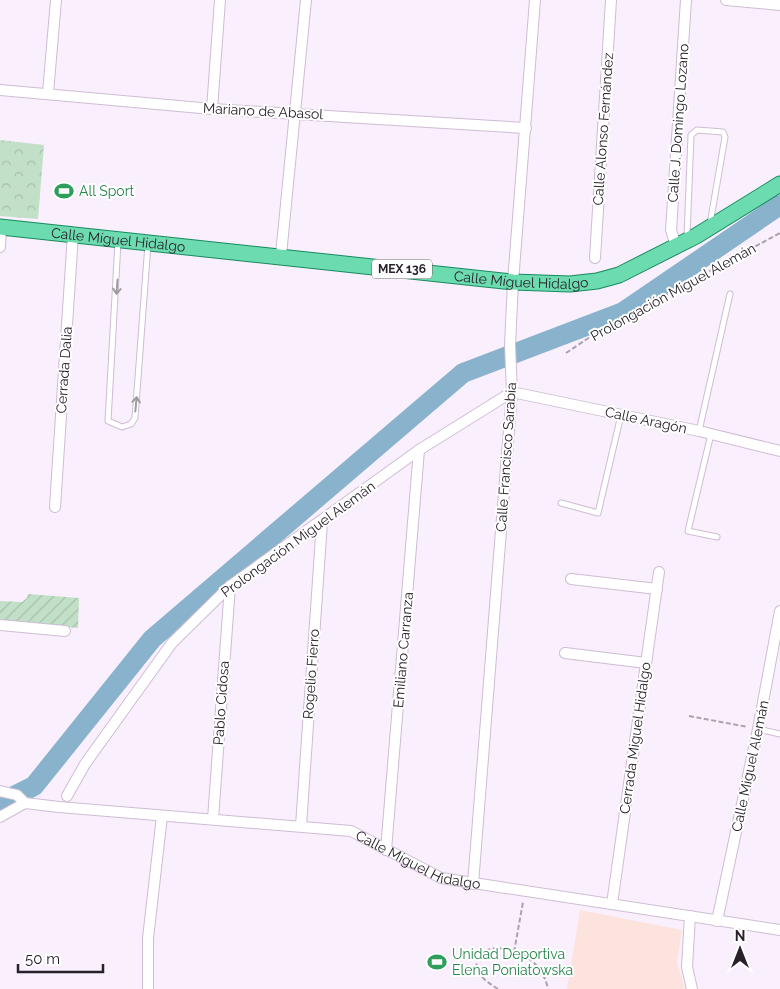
<svg xmlns="http://www.w3.org/2000/svg" width="780" height="989" font-family="Raleway,sans-serif">
<defs>
<pattern id="park-crowns" width="20" height="18" patternUnits="userSpaceOnUse" patternTransform="scale(1.25)"><rect width="20" height="18" fill="#c2e0c7"/><path d="M2 6a3 3 0 1 1 6 0M12 15a3 3 0 1 1 6 0" fill="none" stroke="#a7c0ab"/></pattern>
<pattern id="garden-furrows" width="10" height="10" patternUnits="userSpaceOnUse" patternTransform="scale(1.25)"><rect width="10" height="10" fill="#c2e0c7"/><path d="M-1 1l2-2M0 10L10 0M9 11l2-2" fill="none" stroke="#a7c0ab"/></pattern>
</defs>
<rect width="100%" height="100%" fill="#faeffd"/>
<!-- education -->
<polygon fill="#fde3dd" points="580,910 682,930 677,962 685,989 567,989"/>
<!-- park -->
<polygon fill="url(#park-crowns)" points="0,140 44,145 38,219 0,216"/>
<!-- garden -->
<polygon fill="url(#garden-furrows)" points="28,594 79,598 78,628 0,622 0,601 22,602 27,598"/>
<g fill="none" stroke-linecap="round" stroke-linejoin="round">
<!-- river -->
<polyline stroke="#89b3cd" stroke-width="20" points="0,803 34,786 152,639 463,373 623,312 780,205"/>
<!-- service casing -->
<g stroke="#cebdd4" stroke-width="7">
<g id="service">
<polyline points="687,237 691,135 697,130 723,132 725,137 710,224"/>
<polyline points="118,242 108,421 122,427 131,424 135,418 148,244"/>
<polyline points="699,431 730,294"/>
<polyline points="711,434 688,531 717,537"/>
<polyline points="561,503 598,513 621,415"/>
<polyline points="758,729 780,734"/>
</g>
</g>
<!-- minor casing -->
<g stroke="#cebdd4" stroke-width="12">
<g id="minor">
<polyline points="726,0 780,5"/>
<polyline points="0,90 212,109 526,128"/>
<polyline points="48,93 56,0"/>
<polyline points="212,109 220,0"/>
<polyline points="676,246 671,230 686,0"/>
<polyline points="0,247 1,227"/>
<polyline points="281,255 306,0"/>
<polyline points="595,258 611,0"/>
<polyline points="55,507 73,234"/>
<polyline points="571,579 657,589"/>
<polyline points="0,625 65,631"/>
<polyline points="565,653 646,663"/>
<path id="s1" d="M0,791L17,795L25,803L59,807L351,831L441,878L780,930"/>
<polyline points="67,796 85,764 172,643 230,586 419,450 512,392 699,431 780,451"/>
<polyline points="0,817 25,803"/>
<polyline points="213,819 230,586"/>
<polyline points="301,826 322,522"/>
<polyline points="386,850 419,450"/>
<polyline points="473,884 512,392 510,345 513,282 535,0"/>
<polyline points="612,904 659,572"/>
<polyline points="690,916 687,967 692,989"/>
<polyline points="717,921 758,729 780,611"/>
<polyline points="148,989 148,938 162,816"/>
</g>
</g>
<!-- primary casing -->
<g stroke="#168a5f" stroke-width="17">
<g id="primary">
<path id="s2" d="M0,227L513,282L570,284L597,281L619,275L696,236L780,184"/>
</g>
</g>
<!-- path -->
<g stroke="#aca2ae" stroke-width="2" stroke-dasharray="5 2.5" stroke-linecap="butt">
<polyline points="566,353 599,331 780,233"/>
<polyline points="689,716 748,727"/>
<polyline points="514,952 523,902"/>
<path d="M498,989C484,980 471,972 479,953C508,939 542,958 548,989"/>
</g>
<!-- service -->
<use href="#service" stroke="#fff" stroke-width="5"/>
<!-- minor -->
<use href="#minor" stroke="#fff" stroke-width="10"/>
<!-- primary -->
<use href="#primary" stroke="#6ddbb0" stroke-width="15"/>
</g>
<!-- one-way arrows -->
<defs><path id="oneway-shaft" d="M-6 0H5M1.5-3L5.5 0L1.5 3" fill="none" stroke-width="1.6" stroke-linecap="round" stroke-linejoin="round" transform="scale(1.25)"/></defs>
<g stroke="#9e9b9f">
<use href="#oneway-shaft" transform="translate(117 287) rotate(94)"/>
<use href="#oneway-shaft" transform="translate(136 404) rotate(-85)"/>
</g>
<!-- icons -->
<defs>
<g id="stadium-bare" transform="scale(1.5)"><path d="M0-5a6.5 5 0 1 0 0 10a6.5 5 0 1 0 0-10ZM-3.5-1.8h7v3.6h-7Z" fill="#2e9e5b" stroke="#fff" stroke-width="2.5" paint-order="stroke"/></g>
</defs>
<g fill-rule="evenodd">
<use href="#stadium-bare" x="64" y="191"/>
<use href="#stadium-bare" x="437" y="962"/>
</g>
<g text-anchor="middle" stroke-width="4" stroke-linejoin="round" paint-order="stroke">
<!-- shield labels -->
<rect fill="#fff" stroke="#68646a" stroke-width="1" x="372" y="259.5" width="60" height="19" rx="4"/>
<g font-size="12" font-weight="bold" fill="#28212a">
<text x="402" y="273">MEX 136</text>
</g>
<!-- street labels -->
<g font-size="14" fill="#28212a" stroke="#fff">
<text transform="translate(263 111) rotate(3)" y="5">Mariano de Abasol</text>
<text transform="translate(678 123) rotate(-86)" y="5">Calle J. Domingo Lozano</text>
<text transform="translate(603 129) rotate(-86)" y="5">Calle Alonso Fernández</text>
<text dy="5" stroke="none"><textPath href="#s2" startOffset="119">Calle Míguel Hidalgo</textPath></text>
<text dy="5" stroke="none"><textPath href="#s2" startOffset="524">Calle Míguel Hidalgo</textPath></text>
<text transform="translate(673 292) rotate(-29)" y="5">Prolongación Miguel Alemán</text>
<text transform="translate(64 370) rotate(-86)" y="5">Cerrada Dalia</text>
<text transform="translate(646 420) rotate(12)" y="5">Calle Aragón</text>
<text transform="translate(506 457) rotate(-86)" y="5">Calle Francisco Sarabia</text>
<text transform="translate(298 539) rotate(-36)" y="5">Prolongación Miguel Alemán</text>
<text transform="translate(403 650) rotate(-85)" y="5">Emiliano Carranza</text>
<text transform="translate(311 674) rotate(-86)" y="5">Rogelio Fierro</text>
<text transform="translate(221 703) rotate(-86)" y="5">Pablo Cidosa</text>
<text transform="translate(635 738) rotate(-82)" y="5">Cerrada Miguel Hidalgo</text>
<text transform="translate(750 766) rotate(-78)" y="5">Calle Miguel Alemán</text>
<text dy="5" stroke="none"><textPath href="#s1" startOffset="430">Calle Míguel Hidalgo</textPath></text>
</g>
<!-- leisure labels -->
<g font-size="14" fill="#27864d" stroke="#fff" text-anchor="start">
<text x="79" y="196">All Sport</text>
<text x="452" y="959">Unidad Deportiva<tspan x="452" dy="16">Elena Poniatowska</tspan></text>
</g>
</g>
<!-- north arrow -->
<g transform="translate(740 949)" stroke="#ffffff" stroke-width="4" paint-order="stroke">
<path d="M0-4L9 19L0 12L-9 19Z" fill="#28212a"/>
<text y="-8" font-size="14" font-weight="bold" text-anchor="middle" fill="#28212a">N</text>
</g>
<!-- scale -->
<path d="M18 964v8h85v-8" fill="none" stroke="#28212a" stroke-width="2.5"/>
<text x="25" y="964" font-size="15" fill="#28212a" stroke="#ffffff" stroke-width="4" paint-order="stroke">50 m</text>
</svg>
